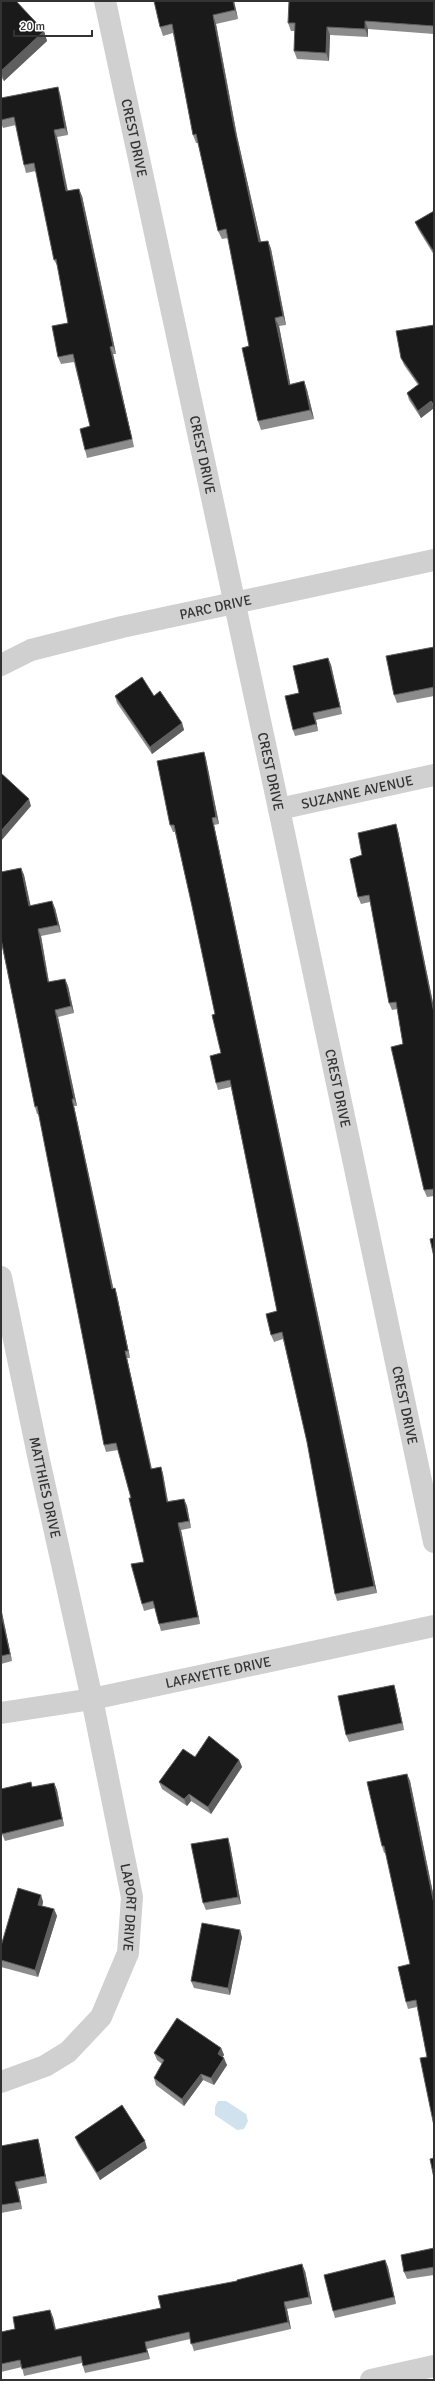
<svg xmlns="http://www.w3.org/2000/svg" width="435" height="2381" font-family="Signika,sans-serif">
<rect width="100%" height="100%" fill="#fff"/>
<!-- water -->
<polygon fill="#cfe2ee" points="218,2101 226,2101 246,2114 248,2121 244,2129 237,2130 215,2115 215,2107"/>
<g fill="none" stroke-linecap="round" stroke-linejoin="round">
<!-- minor -->
<g stroke="#d0d0d0" stroke-width="22">
<path id="s1" d="M105,1L279,809L434,1542"/>
<path id="s2" d="M1,665L31,650L122,627L434,560"/>
<path id="s3" d="M279,809L434,775"/>
<path id="s4" d="M1,1277L39,1460L92,1699L132,1897L128,1953L101,2017L68,2052L45,2066L1,2082"/>
<path id="s5" d="M1,1713L92,1699L434,1626"/>
<polyline points="371,2380 434,2366"/>
</g>
</g>
<!-- wall -->
<g fill="#8c8c8c">
<polygon points="1,1 44,31 47,41 4,81 1,77"/>
<polygon points="234,1 238,19 216,24 237,136 261,242 268,241 271,249 286,325 279,326 290,384 304,381 307,390 314,419 261,430 258,421 249,346 228,238 222,239 218,231 198,143 196,143 193,135 173,33 163,36 160,27"/>
<polygon points="434,1 434,34 368,29 368,37 330,35 329,61 297,59 294,51 295,31 291,31 288,23"/>
<polygon points="60,94 68,135 57,137 68,191 82,196 116,354 113,354 134,447 87,458 85,450 90,426 74,362 61,364 58,357 68,323 58,267 54,260 36,171 26,173 24,165 16,125 3,128 1,123 1,98"/>
<polygon points="434,211 434,255 418,229 415,222"/>
<polygon points="434,325 434,409 434,408 421,418 409,400 407,393 418,385 404,365 401,358"/>
<polygon points="434,647 434,696 397,703 394,695"/>
<polygon points="328,658 331,665 342,714 316,720 318,731 295,736 293,730 299,693"/>
<polygon points="115,696 154,696 182,723 184,730 152,754 117,703"/>
<polygon points="204,752 206,759 219,824 214,825 377,1593 337,1601 335,1594 307,1442 283,1339 274,1342 271,1335 277,1311 231,1087 218,1090 216,1083 221,1053 215,1014 192,906 175,832 173,832 170,825"/>
<polygon points="398,831 434,1008 434,1196 427,1197 424,1190 403,1044 397,1009 392,1010 389,1003 370,902 361,904 358,897 362,855"/>
<polygon points="21,868 24,875 30,905 55,908 61,932 41,936 49,982 65,979 68,986 74,1013 58,1017 77,1106 74,1106 113,1288 115,1288 117,1295 130,1358 127,1358 152,1469 161,1467 163,1474 168,1501 184,1499 187,1506 191,1528 181,1530 200,1624 161,1631 159,1624 155,1608 144,1611 142,1604 144,1562 131,1498 118,1450 106,1452 104,1445 39,1114 37,1114 35,1107 2,946 1,946 1,872"/>
<polygon points="1,1608 12,1661 1,1664"/>
<polygon points="394,1685 396,1692 404,1730 349,1742 346,1735"/>
<polygon points="195,1757 239,1760 242,1767 211,1814 191,1801 187,1806 162,1789 159,1782"/>
<polygon points="407,1774 410,1781 434,1898 434,2126 427,2057 417,2007 408,2009 406,2002 410,1964 386,1853 384,1853 382,1846"/>
<polygon points="54,1783 57,1790 64,1826 5,1841 2,1834 33,1787"/>
<polygon points="230,1845 241,1904 206,1910 203,1903"/>
<polygon points="41,1895 43,1902 42,1906 54,1909 57,1916 38,1977 1,1967 1,1946"/>
<polygon points="242,1937 230,1995 194,1988 191,1981"/>
<polygon points="221,2048 224,2055 222,2057 227,2065 214,2085 203,2080 184,2106 156,2085 154,2078 162,2064 157,2060 154,2053"/>
<polygon points="75,2137 147,2148 100,2180 78,2144"/>
<polygon points="38,2139 40,2146 47,2183 18,2189 22,2209 1,2213 1,2146"/>
<polygon points="434,2248 434,2275 407,2279 404,2272"/>
<polygon points="385,2260 388,2267 396,2304 335,2318 333,2311"/>
<polygon points="305,2271 312,2304 287,2309 291,2329 194,2351 190,2339 147,2349 150,2359 85,2373 82,2363 24,2376 22,2367 1,2372 1,2332 15,2329 53,2317 56,2329 161,2308"/>
</g>
<!-- shaded-wall -->
<g fill="#5f5f5f">
<polygon points="233,1 234,1 238,19 235,10"/>
<polygon points="213,15 216,24 237,136 263,251 259,242 234,127"/>
<polygon points="365,21 368,29 368,37 365,29"/>
<polygon points="327,27 330,35 329,61 326,53"/>
<polygon points="44,31 47,41 4,81 1,71"/>
<polygon points="58,87 60,94 68,135 65,128"/>
<polygon points="54,130 57,137 69,199 66,191"/>
<polygon points="79,189 82,196 116,354 113,346"/>
<polygon points="268,241 271,249 286,325 283,316"/>
<polygon points="275,318 279,326 292,393 289,385"/>
<polygon points="110,347 113,354 134,447 132,439"/>
<polygon points="304,381 307,390 314,419 310,410"/>
<polygon points="431,401 434,408 421,418 418,411"/>
<polygon points="328,658 331,665 342,714 340,707"/>
<polygon points="313,713 316,720 318,731 316,724"/>
<polygon points="182,723 184,730 152,754 150,747"/>
<polygon points="204,752 206,759 219,824 216,817"/>
<polygon points="29,799 31,806 1,841 1,831"/>
<polygon points="212,818 214,825 377,1593 374,1586"/>
<polygon points="396,824 398,831 434,1008 434,1013"/>
<polygon points="21,868 24,875 32,912 29,906"/>
<polygon points="52,901 55,908 61,932 58,925"/>
<polygon points="38,929 41,936 50,989 48,982"/>
<polygon points="65,979 68,986 74,1013 71,1006"/>
<polygon points="55,1010 58,1017 77,1106 74,1099"/>
<polygon points="72,1099 74,1106 115,1296 112,1289"/>
<polygon points="115,1288 117,1295 130,1358 128,1351"/>
<polygon points="125,1351 127,1358 153,1476 151,1469"/>
<polygon points="161,1467 163,1474 169,1509 167,1502"/>
<polygon points="184,1499 187,1506 191,1528 189,1521"/>
<polygon points="178,1523 181,1530 200,1624 198,1617"/>
<polygon points="1,1608 12,1661 10,1654 1,1613"/>
<polygon points="394,1685 396,1692 404,1730 402,1723"/>
<polygon points="239,1760 242,1767 211,1814 208,1807"/>
<polygon points="407,1774 410,1781 434,1898 434,1904"/>
<polygon points="54,1783 57,1790 64,1826 62,1819"/>
<polygon points="189,1794 191,1801 187,1806 184,1799"/>
<polygon points="228,1838 230,1845 241,1904 238,1897"/>
<polygon points="41,1895 43,1902 41,1912 38,1905"/>
<polygon points="54,1909 57,1916 38,1977 35,1970"/>
<polygon points="240,1930 242,1937 230,1995 228,1988"/>
<polygon points="221,2048 224,2055 220,2061 218,2054"/>
<polygon points="224,2058 227,2065 214,2085 211,2078"/>
<polygon points="201,2074 203,2080 184,2106 182,2099"/>
<polygon points="38,2139 40,2146 47,2183 45,2176"/>
<polygon points="145,2141 147,2148 100,2180 97,2173"/>
<polygon points="15,2182 18,2189 22,2209 20,2202"/>
<polygon points="385,2260 388,2267 396,2304 394,2297"/>
<polygon points="302,2264 305,2271 312,2304 309,2297"/>
<polygon points="284,2302 287,2309 291,2329 288,2322"/>
<polygon points="50,2310 53,2317 57,2337 55,2330"/>
<polygon points="145,2342 147,2349 150,2359 147,2352"/>
</g>
<!-- building -->
<g fill="#1a1a1a" stroke="#5f5f5f">
<polygon points="1,1 16,1 44,31 1,71"/>
<polygon points="154,1 233,1 235,10 213,15 234,127 259,242 268,241 283,316 275,318 289,385 304,381 310,410 258,421 242,348 249,346 226,229 218,231 196,134 193,135 172,24 160,27"/>
<polygon points="289,1 434,1 434,26 365,21 365,29 327,27 326,53 294,51 295,23 288,23"/>
<polygon points="58,87 65,128 54,130 66,191 79,189 113,346 110,347 132,439 85,450 80,429 90,426 73,354 58,357 52,326 68,323 56,259 54,260 34,163 24,165 14,117 1,120 1,98"/>
<polygon points="434,211 434,252 415,222"/>
<polygon points="434,325 434,405 431,401 418,411 407,393 419,384 401,358 396,331"/>
<polygon points="434,647 434,687 394,695 386,656"/>
<polygon points="328,658 340,707 313,713 316,724 293,730 285,696 299,693 293,666"/>
<polygon points="142,677 154,696 160,691 182,723 150,747 115,696"/>
<polygon points="204,752 216,817 212,818 374,1586 335,1594 307,1442 282,1332 271,1335 266,1314 277,1311 230,1080 216,1083 210,1056 221,1053 212,1015 215,1014 192,906 174,825 170,825 157,761"/>
<polygon points="1,773 29,799 1,831"/>
<polygon points="396,824 434,1013 434,1189 424,1190 391,1047 403,1044 396,1002 389,1003 369,895 358,897 350,859 362,855 358,833"/>
<polygon points="21,868 29,906 52,901 58,925 38,929 48,982 65,979 71,1006 55,1010 74,1099 72,1099 112,1289 115,1288 128,1351 125,1351 151,1469 161,1467 167,1502 184,1499 189,1521 178,1523 198,1617 159,1624 153,1601 142,1604 131,1564 144,1562 129,1498 131,1498 116,1443 104,1445 37,1106 35,1107 1,939 1,872"/>
<polygon points="434,1238 434,1257 430,1239"/>
<polygon points="1,1613 10,1654 1,1656"/>
<polygon points="394,1685 402,1723 346,1735 338,1696"/>
<polygon points="209,1736 239,1760 208,1807 189,1794 184,1799 159,1782 183,1749 195,1757"/>
<polygon points="407,1774 434,1904 434,2126 420,2058 427,2057 416,2000 406,2002 398,1967 410,1964 384,1846 382,1846 367,1782"/>
<polygon points="31,1782 32,1787 54,1783 62,1819 2,1834 1,1829 1,1789"/>
<polygon points="228,1838 238,1897 203,1903 191,1844"/>
<polygon points="18,1888 41,1895 38,1905 54,1909 35,1970 1,1960 1,1946"/>
<polygon points="202,1923 240,1930 228,1988 191,1981"/>
<polygon points="177,2018 221,2048 218,2054 224,2058 211,2078 201,2074 182,2099 154,2078 164,2060 154,2053"/>
<polygon points="122,2105 145,2141 97,2173 75,2137"/>
<polygon points="38,2139 45,2176 15,2182 20,2202 1,2205 1,2146"/>
<polygon points="434,2158 434,2178 430,2159"/>
<polygon points="434,2248 434,2267 404,2272 401,2255"/>
<polygon points="385,2260 394,2297 333,2311 324,2275"/>
<polygon points="302,2264 309,2297 284,2302 288,2322 191,2344 189,2332 145,2342 147,2352 83,2366 81,2356 22,2369 20,2360 1,2364 1,2332 15,2329 13,2317 50,2310 55,2330 161,2308 158,2296 237,2281 237,2280"/>
</g>
<g text-anchor="middle" stroke-width="4" stroke-linejoin="round" paint-order="stroke">
<!-- street labels -->
<g font-size="14" fill="#333" stroke="#fff">
<text dy="5" stroke="none"><textPath href="#s1" startOffset="140">CREST DRIVE</textPath></text>
<text dy="5" stroke="none"><textPath href="#s1" startOffset="464">CREST DRIVE</textPath></text>
<text dy="5" stroke="none"><textPath href="#s2" startOffset="223">PARC DRIVE</textPath></text>
<text dy="5" stroke="none"><textPath href="#s1" startOffset="788">CREST DRIVE</textPath></text>
<text dy="5" stroke="none"><textPath href="#s3" startOffset="80">SUZANNE AVENUE</textPath></text>
<text dy="5" stroke="none"><textPath href="#s1" startOffset="1112">CREST DRIVE</textPath></text>
<text dy="5" stroke="none"><textPath href="#s1" startOffset="1436">CREST DRIVE</textPath></text>
<text dy="5" stroke="none"><textPath href="#s4" startOffset="215">MATTHIES DRIVE</textPath></text>
<text dy="5" stroke="none"><textPath href="#s5" startOffset="221">LAFAYETTE DRIVE</textPath></text>
<text dy="5" stroke="none"><textPath href="#s4" startOffset="644">LAPORT DRIVE</textPath></text>
</g>
</g>
<!-- border -->
<rect width="435" height="2381" fill="none" stroke="#333333" stroke-width="4"/>
<!-- scale -->
<path d="M14 30v6h78v-6" fill="none" stroke="#333333" stroke-width="2"/>
<text x="20" y="30" font-size="12" fill="#333333" stroke="#ffffff" stroke-width="3" paint-order="stroke">20 m</text>
</svg>
